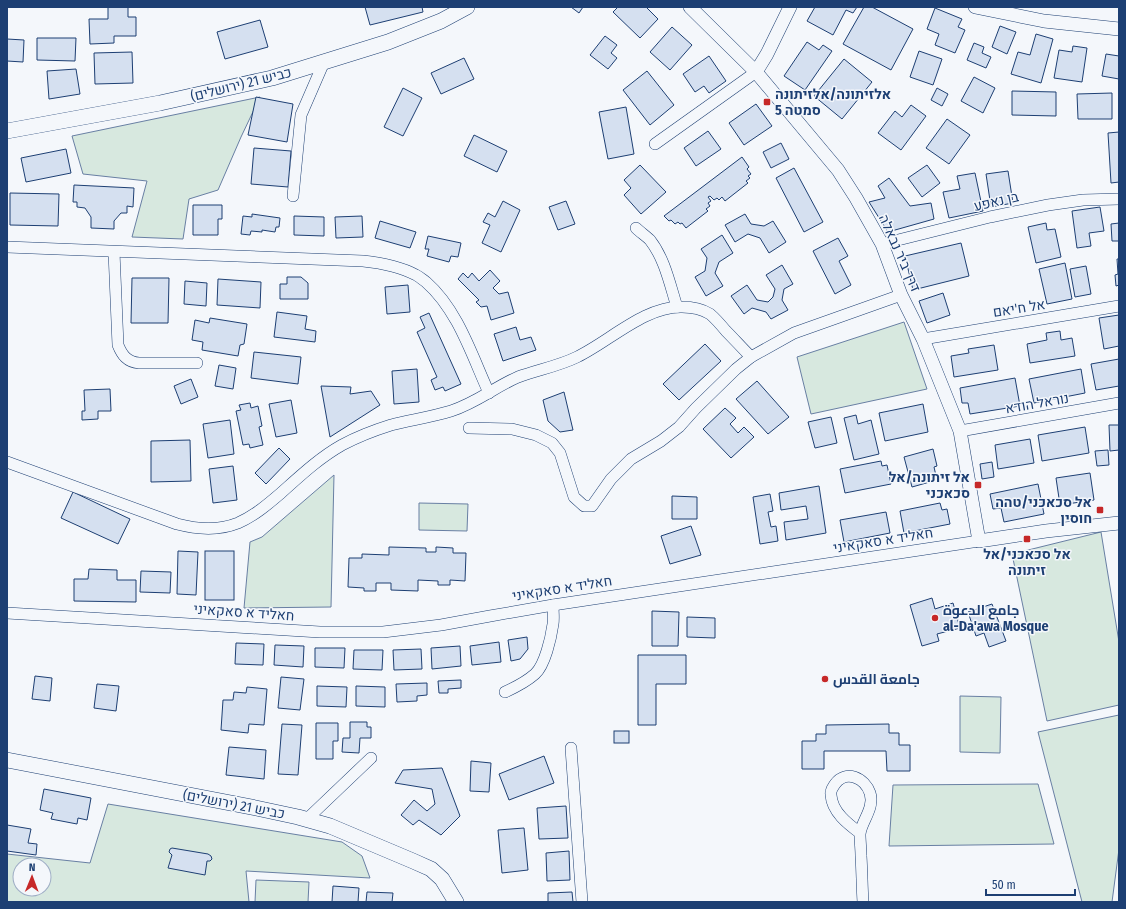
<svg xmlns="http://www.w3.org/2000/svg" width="1126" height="909" font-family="'Fira Sans Condensed',Cairo,Heebo,sans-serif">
<rect width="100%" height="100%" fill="#f4f7fb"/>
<!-- green -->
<g fill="#d7e8df" stroke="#687fa3" fill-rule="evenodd">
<polygon points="260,97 241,137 218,190 189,199 183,239 132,237 147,181 83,174 72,136"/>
<polygon points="904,322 927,389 811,414 797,357"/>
<polygon points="334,475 331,607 244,608 250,542 262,537"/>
<polygon points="419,503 468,504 467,531 419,530"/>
<polygon points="1101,532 1119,642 1119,705 1047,721 1012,554"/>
<polygon points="960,696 1001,697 1000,753 960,752"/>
<polygon points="1119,715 1119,849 1112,902 1082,902 1038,732"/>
<polygon points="1038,784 1054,844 889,846 893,785"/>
<path d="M108,804L342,842L362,856L370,878L246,871L249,902H7V854L90,863ZM20,865H44V889H20Z"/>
<polygon points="256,880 309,882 308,902 255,902"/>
</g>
<!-- building -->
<g fill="#d5e0f0" stroke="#1d3f73">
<polygon points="108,7 128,7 128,17 136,17 136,36 114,36 114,43 90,44 89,19 108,19"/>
<polygon points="365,7 422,7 423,12 370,25"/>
<polygon points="571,7 583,7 579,13"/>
<polygon points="618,7 646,7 658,19 640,38 613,12"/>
<polygon points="815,7 857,7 853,13 846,10 833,35 807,21"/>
<polygon points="864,7 872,7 913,29 891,70 843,44"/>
<polygon points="935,8 962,19 958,27 965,30 955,53 935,45 939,34 927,29"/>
<polygon points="260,20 268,47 225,59 217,32"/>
<polygon points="1000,26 1016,32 1007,54 992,47"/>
<polygon points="672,27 692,45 670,70 650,52"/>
<polygon points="1036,34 1053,39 1041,83 1011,74 1018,52 1030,55"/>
<polygon points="605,36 617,45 611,53 617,58 608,69 590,55"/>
<polygon points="37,38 76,38 75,61 37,60"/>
<polygon points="7,39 24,40 23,62 7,61"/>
<polygon points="807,42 819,50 823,45 832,51 805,90 784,76"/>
<polygon points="974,43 984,47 982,53 991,57 986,68 967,60"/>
<polygon points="1073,46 1087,48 1082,82 1054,78 1059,50 1072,52"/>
<polygon points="919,51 942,59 933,85 910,77"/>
<polygon points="132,52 133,83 95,84 94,53"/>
<polygon points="1106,54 1119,56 1119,79 1102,76"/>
<polygon points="709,56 726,81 709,93 704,86 695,92 683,74"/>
<polygon points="464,58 474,79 441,94 431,73"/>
<polygon points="844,59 872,82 842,119 814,96"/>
<polygon points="76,69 80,94 49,99 47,71"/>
<polygon points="647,71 674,105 650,125 623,90"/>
<polygon points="974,77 995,88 983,113 961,101"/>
<polygon points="403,88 422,98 403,136 384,127"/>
<polygon points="937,88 948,94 942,106 931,100"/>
<polygon points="1012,91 1056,92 1056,116 1012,115"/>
<polygon points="1112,93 1112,119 1078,119 1077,94"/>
<polygon points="256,97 293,104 287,142 248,135"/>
<polygon points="756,104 772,126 744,145 729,123"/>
<polygon points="911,105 926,116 901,150 878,133 895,111 902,117"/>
<polygon points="626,107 634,154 608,159 599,112"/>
<polygon points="947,119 970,135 949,164 926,148"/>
<polygon points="708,131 721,149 696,166 684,148"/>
<polygon points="1119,132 1119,182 1111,183 1108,133"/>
<polygon points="474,135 507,151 497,172 464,156"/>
<polygon points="781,143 789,159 771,168 763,152"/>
<polygon points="254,148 291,151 288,187 251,184"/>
<polygon points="66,149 71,173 26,182 21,158"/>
<polygon points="742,157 749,167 747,169 751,174 748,176 750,178 746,181 748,183 725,201 722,197 719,200 717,198 714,200 710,196 708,197 711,201 708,203 710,206 706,209 708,211 686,228 682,223 680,224 678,222 675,224 671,220 669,221 664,216"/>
<polygon points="640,165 666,192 641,214 624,195 631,188 624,180"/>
<polygon points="927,165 940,183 922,197 908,178"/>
<polygon points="794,168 823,222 804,232 776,178"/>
<polygon points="1008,171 1013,203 991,207 986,174"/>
<polygon points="975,173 983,211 949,218 943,192 960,189 957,176"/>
<polygon points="889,178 910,206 931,203 934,219 888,232 869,202 885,198 878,186"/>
<polygon points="74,185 134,188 133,207 127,206 127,213 121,213 114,221 114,229 91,228 91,217 85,208 77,207 77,202 73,202"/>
<polygon points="10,193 59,194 58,226 10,225"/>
<polygon points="503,201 520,210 501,252 482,243 490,225 483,222 488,213 495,217"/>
<polygon points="566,201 575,224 558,230 549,207"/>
<polygon points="193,205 222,205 222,219 218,219 218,235 193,235"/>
<polygon points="1100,207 1104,231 1089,233 1091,246 1077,248 1072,211"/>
<polygon points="252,214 280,218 279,227 276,227 275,232 262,230 262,232 251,231 250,235 241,234 243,216 252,217"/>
<polygon points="745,214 751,224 764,226 773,221 786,242 769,253 760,238 748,234 735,242 725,225"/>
<polygon points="294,216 324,217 324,236 294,235"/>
<polygon points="362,216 363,237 336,238 335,217"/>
<polygon points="380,221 416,232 410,248 375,238"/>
<polygon points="1046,223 1047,230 1055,229 1061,257 1036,263 1028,227"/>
<polygon points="1119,223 1119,241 1112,241 1111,224"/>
<polygon points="722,235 733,253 719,262 715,273 723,286 706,296 695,277 705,271 707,258 701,249"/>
<polygon points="428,236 461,243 458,257 451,256 449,262 427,256 429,249 425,249"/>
<polygon points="838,238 848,256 839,261 851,285 835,294 813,251"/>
<polygon points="961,243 969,276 913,290 905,256"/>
<polygon points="1117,259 1119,259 1119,285 1116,286 1115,275 1118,274"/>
<polygon points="1065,263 1072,299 1047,304 1039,269"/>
<polygon points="782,265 793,284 784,289 782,300 788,310 771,319 766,312 752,308 744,314 731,296 747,285 757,300 768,302 773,297 775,289 766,275"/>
<polygon points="1086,266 1091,294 1075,297 1070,269"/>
<polygon points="490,270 500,281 493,288 499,294 508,292 514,313 491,320 487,306 481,307 476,302 479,300 458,279 463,273 468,278 472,273 479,281"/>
<polygon points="287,277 301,277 308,283 308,299 280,299 280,284 287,284"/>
<polygon points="132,278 169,278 168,323 131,323"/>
<polygon points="218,279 261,282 260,308 217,305"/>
<polygon points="185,281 207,283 206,306 184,304"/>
<polygon points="408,285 410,312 387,314 385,287"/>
<polygon points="943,293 950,315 927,323 919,301"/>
<polygon points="277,312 307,316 305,329 316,331 315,342 274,337"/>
<polygon points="429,313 461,384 445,391 443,387 435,390 431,380 437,377 417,332 425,328 420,317"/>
<polygon points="1119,315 1119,346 1104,349 1099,318"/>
<polygon points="210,318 247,324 244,344 240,345 238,356 202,350 203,342 192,340 195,320 209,323"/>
<polygon points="516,327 520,340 531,337 536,350 503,361 494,334"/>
<polygon points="1060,331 1061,340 1072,338 1075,356 1030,363 1027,344 1047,340 1046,333"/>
<polygon points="705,344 721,361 679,400 663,384"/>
<polygon points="994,345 998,370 954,377 951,356 969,353 968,349"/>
<polygon points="254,352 301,357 298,384 251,378"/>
<polygon points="1119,359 1119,386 1096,390 1091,364"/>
<polygon points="219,365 236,368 233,389 215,386"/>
<polygon points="417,369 419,402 394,404 392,371"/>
<polygon points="1081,369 1085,393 1034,403 1029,379"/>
<polygon points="1015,378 1020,406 970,414 968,403 962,403 960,388"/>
<polygon points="191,379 198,397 181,404 174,386"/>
<polygon points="757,381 789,417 768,434 736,399"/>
<polygon points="321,386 351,387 350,394 371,391 380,405 330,437"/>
<polygon points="110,389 111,411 98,411 98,419 82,420 82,411 85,411 84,390"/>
<polygon points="564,392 573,430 560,432 548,421 543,400"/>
<polygon points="291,400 297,433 276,437 269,404"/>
<polygon points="250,403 251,408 258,406 262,426 259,427 263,445 250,448 249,444 243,445 236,411 241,410 239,405"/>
<polygon points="923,404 928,432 885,441 879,413"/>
<polygon points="725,408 736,418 730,424 738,433 744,427 754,437 731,458 703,429"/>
<polygon points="856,415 858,424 871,420 879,454 854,460 844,418"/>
<polygon points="831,417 837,443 815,448 808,422"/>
<polygon points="230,420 234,454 208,458 203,424"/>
<polygon points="1109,425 1119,425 1119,450 1110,451"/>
<polygon points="1085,427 1089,453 1042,461 1038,435"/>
<polygon points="1030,439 1034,463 998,469 995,445"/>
<polygon points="190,440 191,481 151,482 151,441"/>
<polygon points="279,448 290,459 266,484 255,473"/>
<polygon points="933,449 937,466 934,467 937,480 912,487 904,457"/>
<polygon points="1108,450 1109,465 1097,466 1095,451"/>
<polygon points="881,461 882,466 887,465 891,484 845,493 840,469"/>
<polygon points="992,462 994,477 982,479 980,464"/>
<polygon points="233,466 237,500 213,503 209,469"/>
<polygon points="1090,473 1094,500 1060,505 1056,478"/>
<polygon points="1038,484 1044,514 1004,522 1001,508 993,509 990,494"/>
<polygon points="819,486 826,533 786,540 784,522 808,519 806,506 781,510 779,493"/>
<polygon points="73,492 130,519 118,544 61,518"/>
<polygon points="770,494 773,511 768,512 771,527 776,526 778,541 760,544 753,497"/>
<polygon points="672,496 697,497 697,519 672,519"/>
<polygon points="940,503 942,510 947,509 950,524 904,533 900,511"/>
<polygon points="886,512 890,533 844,542 840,520"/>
<polygon points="691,526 701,555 670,564 661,536"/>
<polygon points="389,547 426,548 426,552 436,552 436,547 453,548 453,553 466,553 465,581 450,580 450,585 438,585 438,581 418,580 418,591 391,590 391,583 376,583 376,591 364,591 364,588 348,587 349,558 362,558 362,554 389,555"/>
<polygon points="178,551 198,552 196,595 177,594"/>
<rect x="205" y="551" width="29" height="49"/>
<polygon points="89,569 117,570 117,580 136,580 136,602 74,601 74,579 88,579"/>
<polygon points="141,571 171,572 170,593 140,592"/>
<polygon points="932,598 935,609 953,603 960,628 937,634 939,641 922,646 910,605"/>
<polygon points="992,604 1006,641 989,647 984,633 976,636 968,612"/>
<polygon points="652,611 679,612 678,646 652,646"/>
<polygon points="687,617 715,618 715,638 687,637"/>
<polygon points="527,637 528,649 520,659 511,661 508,640"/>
<polygon points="499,642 501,662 472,665 470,646"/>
<polygon points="236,643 264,644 263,665 235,664"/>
<polygon points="275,645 304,646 303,667 274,665"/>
<polygon points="460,646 461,666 432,669 431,648"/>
<polygon points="315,648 345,648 344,668 315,667"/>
<polygon points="421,649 422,669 394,670 393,650"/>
<polygon points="354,650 383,650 382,670 353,669"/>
<polygon points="638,655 686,655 686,684 656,684 656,725 638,725"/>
<polygon points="35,676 52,678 50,701 32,699"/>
<polygon points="281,677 304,679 300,710 278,708"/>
<polygon points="461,680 461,688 448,689 448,693 439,693 438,681"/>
<polygon points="427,683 427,695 417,696 417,701 397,702 396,684"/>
<polygon points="97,684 119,686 116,711 94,708"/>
<polygon points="317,686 347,687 346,707 317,706"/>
<polygon points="356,686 385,687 385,707 356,706"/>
<polygon points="247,687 267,689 264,725 249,724 248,733 221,730 223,700 233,700 234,692 246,693"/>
<polygon points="350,722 367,722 367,727 371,727 371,738 360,738 359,753 342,752 343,738 350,738"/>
<polygon points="316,723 338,723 338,741 333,741 333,759 316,759"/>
<polygon points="282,724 302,725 298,775 278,774"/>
<polygon points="889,724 889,733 899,733 899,745 910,745 910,771 887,771 886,751 824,751 824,769 802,769 802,741 816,741 816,734 826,734 826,725"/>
<rect x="614" y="731" width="15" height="12"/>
<polygon points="229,747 266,750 264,779 226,775"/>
<polygon points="544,756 554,783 509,800 499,774"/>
<polygon points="471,761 491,763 489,792 470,791"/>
<polygon points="442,768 460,816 441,835 419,820 413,825 401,815 414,800 427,811 435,804 432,789 395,783 403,770"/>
<polygon points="44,789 91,798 87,820 78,818 77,824 51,819 53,813 40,810"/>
<polygon points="566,806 568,838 539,839 537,808"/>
<polygon points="7,825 31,829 28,843 37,844 36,855 7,851"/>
<polygon points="524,828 528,870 502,873 498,830"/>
<polygon points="172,848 208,854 211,856 212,859 210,861 207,861 205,875 168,868 172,855 169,852 170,849"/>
<polygon points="569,851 570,880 547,881 546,853"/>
<polygon points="333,886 359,888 358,902 332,902"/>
<polygon points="367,892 393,893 392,902 366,902"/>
<polygon points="572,892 573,902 548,902 548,893"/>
</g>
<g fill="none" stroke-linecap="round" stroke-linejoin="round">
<!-- minor casing -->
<g stroke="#1d3f73" stroke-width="12">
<g id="minor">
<polyline points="655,144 756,72"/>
<polyline points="293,196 301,115 324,62"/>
<path d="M636,228C640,232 646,236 650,240C665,259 670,285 677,307"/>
<polyline points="882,244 990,217 1048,205 1083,200 1119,199"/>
<path d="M7,247L363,261C382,263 399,266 416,275C420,277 423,280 426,282C458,310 472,356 489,393"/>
<path d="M114,252L118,345C122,355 127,362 139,363H197"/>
<polyline points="923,339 1119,306"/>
<polyline points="469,428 512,429 536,435 552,443 560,453 574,497 584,506 592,506 611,479 631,459 661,441 679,427 696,408 736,369 751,357 794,333 901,295"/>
<polyline points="960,431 1119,403"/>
<path d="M7,462L177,524C196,529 218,531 238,523C254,516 267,505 281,493C300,476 319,458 342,445C357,437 375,430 391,425C411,420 431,417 451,411C476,403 495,387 518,377C537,370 559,366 577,357C610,341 645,306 682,307C691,307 702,309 710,314C716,319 721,325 726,331C734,339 742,348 751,357"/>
<polyline points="7,613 320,632 383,632 441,625 490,616 553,605 979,541"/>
<path d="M505,692C516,687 526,682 535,674C545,665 551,638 553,624C554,618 553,612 553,605"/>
<polyline points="571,748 582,902"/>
<polyline points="307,819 371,758"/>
<path d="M860,833C848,824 832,812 831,795C830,791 833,787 835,784C846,769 865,778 870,793C875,808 861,822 860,834C860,841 861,849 861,856C862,871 862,887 863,902"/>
</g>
</g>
<!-- tertiary casing -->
<g stroke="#1d3f73" stroke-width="14">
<g id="tertiary">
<polyline points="690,7 756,72 838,170 856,198 882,244 901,295 923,339 960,431 979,541 1046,531 1119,523"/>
<polyline points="975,7 1044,21 1119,29"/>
<polyline points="756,72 767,54 790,7"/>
</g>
</g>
<!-- secondary casing -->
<g stroke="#1d3f73" stroke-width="16">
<g id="secondary">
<polyline points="7,131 160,103 272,78 388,42 441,21 467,7"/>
<polyline points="7,760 256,808 298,817 330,826 413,861 431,869 442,879 456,902"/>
</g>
</g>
<!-- minor -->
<use href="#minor" stroke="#f4f7fb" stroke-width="11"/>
<!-- tertiary -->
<use href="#tertiary" stroke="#f4f7fb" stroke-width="13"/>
<!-- secondary -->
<use href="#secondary" stroke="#f4f7fb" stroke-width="15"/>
</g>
<!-- markers -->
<g fill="#c62828" stroke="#f4f7fb" stroke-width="1.5">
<rect x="763" y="98" width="8" height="8" rx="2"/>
<rect x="974" y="481" width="8" height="8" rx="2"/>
<rect x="1096" y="506" width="8" height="8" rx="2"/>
<rect x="1023" y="535" width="8" height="8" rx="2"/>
<circle cx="935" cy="618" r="4"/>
<circle cx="825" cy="679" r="4"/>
</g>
<g text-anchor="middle" stroke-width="3" stroke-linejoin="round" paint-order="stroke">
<!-- street labels -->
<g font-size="14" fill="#1d3f73" stroke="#f4f7fb">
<text transform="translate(241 84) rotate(-14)" y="5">כביש 21 (ירושלים)</text>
<text transform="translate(996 201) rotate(-13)" y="5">בן נאפע</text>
<text transform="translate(900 253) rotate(66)" y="5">דרך ביר נבאלה</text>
<text transform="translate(1019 308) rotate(-9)" y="5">אל ח'יאם</text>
<text transform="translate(1037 403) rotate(-10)" y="5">נוראל הודא</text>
<text transform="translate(883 540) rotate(-9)" y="5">חאליד א סאקאיני</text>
<text transform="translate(562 588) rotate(-9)" y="5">חאליד א סאקאיני</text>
<text transform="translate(244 612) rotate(4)" y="5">חאליד א סאקאיני</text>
<text transform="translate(234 804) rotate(11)" y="5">כביש 21 (ירושלים)</text>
</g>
<!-- poi labels -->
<g font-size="14" font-weight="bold" fill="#1d3f73" stroke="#f4f7fb" text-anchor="start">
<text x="775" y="99">אלזיתונה/אלזיתונה<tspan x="775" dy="16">סמטה 5</tspan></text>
<text x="970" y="482" text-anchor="end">אל זיתונה/אל<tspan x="970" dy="16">סכאכני</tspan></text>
<text x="1092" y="507" text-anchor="end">אל סכאכני/טהה<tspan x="1092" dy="16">חוסין</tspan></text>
<text x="1027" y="559" text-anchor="middle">אל סכאכני/אל<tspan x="1027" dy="16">זיתונה</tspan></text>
<text x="943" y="615">جامع الدعوة<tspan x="943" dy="16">al-Da'awa Mosque</tspan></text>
<text x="833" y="684">جامعة القدس</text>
</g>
</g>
<!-- border -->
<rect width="1126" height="909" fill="none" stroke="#1d3f73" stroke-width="16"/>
<!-- north arrow -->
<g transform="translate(32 877) rotate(1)"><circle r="19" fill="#f4f7fb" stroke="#9eadc5"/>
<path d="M0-3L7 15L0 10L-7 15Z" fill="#c62828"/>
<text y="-6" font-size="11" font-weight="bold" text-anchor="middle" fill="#1d3f73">N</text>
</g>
<!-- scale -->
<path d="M986 889v6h89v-6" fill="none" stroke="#1d3f73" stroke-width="2"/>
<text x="992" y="889" font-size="12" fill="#1d3f73" stroke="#f4f7fb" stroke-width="3" paint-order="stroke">50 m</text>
</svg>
